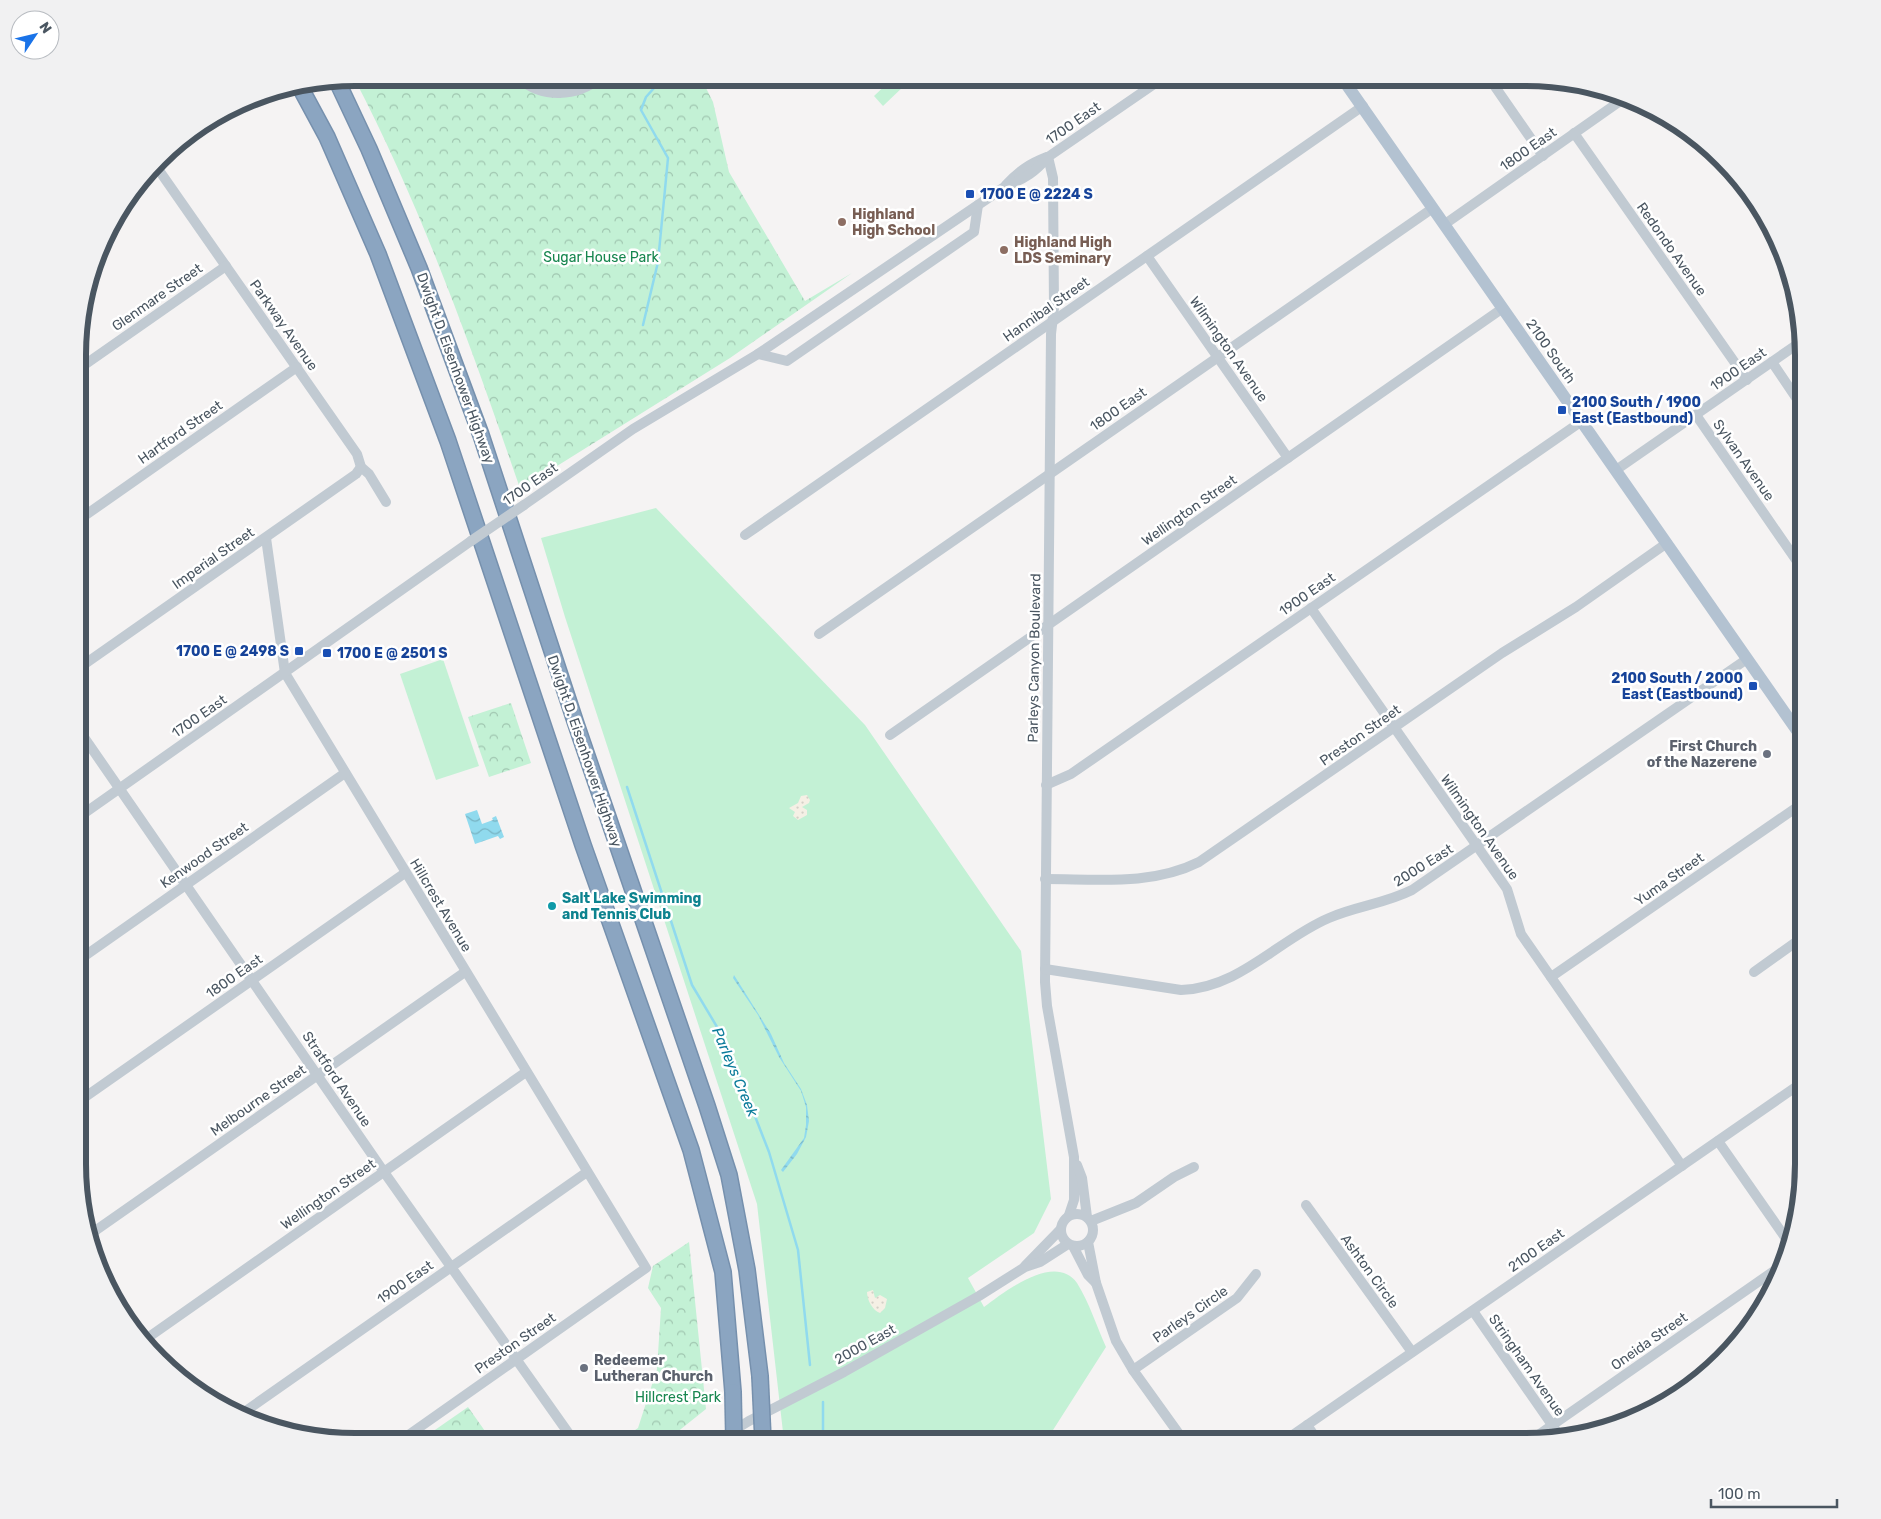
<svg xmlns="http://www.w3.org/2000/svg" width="1881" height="1519" font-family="Rubik,sans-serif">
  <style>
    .green { fill: #c3f1d5 }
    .forest { fill: url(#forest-crowns) }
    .sand { fill: url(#sand-dots) }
    .water { fill: url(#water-waves) }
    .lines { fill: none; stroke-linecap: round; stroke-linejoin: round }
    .stream { stroke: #90daee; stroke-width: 2.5 }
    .highway-casing { stroke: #7690ad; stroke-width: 18 }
    .minor { stroke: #c1cad2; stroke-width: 10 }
    .major { stroke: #b3c2d1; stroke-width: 12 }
    .highway { stroke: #8ba5c1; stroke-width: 15 }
    .highway-bridge-casing { stroke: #7690ad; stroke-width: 18; stroke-linecap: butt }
    .minor-bridge { stroke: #c1cad2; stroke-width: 10 }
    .highway-bridge { stroke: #8ba5c1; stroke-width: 15 }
    .transit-dot { fill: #1a4fb4; stroke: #fff; stroke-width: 2 }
    .education-dot { fill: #8d6e63; stroke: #fff; stroke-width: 2 }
    .worship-dot { fill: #6b7280; stroke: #fff; stroke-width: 2 }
    .culture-dot { fill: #0f9aa8; stroke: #fff; stroke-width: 2 }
    .labels { text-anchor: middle; stroke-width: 5; stroke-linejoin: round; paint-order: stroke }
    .street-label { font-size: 14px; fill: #4a5661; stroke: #fff }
    .transit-label { font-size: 14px; font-weight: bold; fill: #164399; stroke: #fff; text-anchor: start }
    .education-label { font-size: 14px; font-weight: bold; fill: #785e54; stroke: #fff; text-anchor: start }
    .park-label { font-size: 14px; fill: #17864f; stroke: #fff }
    .worship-label { font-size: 14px; font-weight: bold; fill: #5b616d; stroke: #fff; text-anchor: end }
    .culture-label { font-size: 14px; font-weight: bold; fill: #0d838f; stroke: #fff; text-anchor: start }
    .water-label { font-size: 15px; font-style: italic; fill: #0c7c9b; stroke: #fff }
    .rim { fill: none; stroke: #4a5661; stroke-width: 6 }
  </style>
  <defs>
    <pattern id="forest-crowns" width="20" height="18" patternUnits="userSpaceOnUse" patternTransform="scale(1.25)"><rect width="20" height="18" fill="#c3f1d5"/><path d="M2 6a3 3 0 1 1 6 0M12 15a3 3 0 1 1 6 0" fill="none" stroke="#a0c6b0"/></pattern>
    <pattern id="sand-dots" width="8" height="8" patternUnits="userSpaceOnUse" patternTransform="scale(1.25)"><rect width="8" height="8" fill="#f5f0e5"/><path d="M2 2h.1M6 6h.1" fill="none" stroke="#d4d0c7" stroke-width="1.8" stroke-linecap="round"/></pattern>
    <pattern id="water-waves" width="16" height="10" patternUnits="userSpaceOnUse" patternTransform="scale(1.25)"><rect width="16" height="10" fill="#90daee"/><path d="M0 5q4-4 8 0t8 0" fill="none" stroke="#78b4c4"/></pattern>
  </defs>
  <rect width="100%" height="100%" fill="#f5f3f3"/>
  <g class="green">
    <path d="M893 78H898L905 85 883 106 874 96Z"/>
    <path d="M656 508 865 725 1021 951 1051 1199 1034 1233 968 1278 984 1307C1004 1292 1055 1252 1077 1283 1089 1302 1097 1327 1106 1347L1046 1441H784L757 1204 565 617 541 538Z"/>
    <path d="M443 659 479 766 436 780 400 674Z"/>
  </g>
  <g class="forest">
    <path d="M354 78H701L713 102 729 172 805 301 852 273 730 358 549 471 541 473 521 491C472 350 423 210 354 78Z"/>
    <path d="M511 703 531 763 489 777 468 717Z"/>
    <path d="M689 1242 706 1409 666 1441H619L638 1428 657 1369 661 1308 648 1288 653 1266Z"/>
    <path d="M468 1407 492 1441H419Z"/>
  </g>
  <g class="sand">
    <path d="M807 795 810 800 809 803 802 807 807 810V815L798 820 793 816 795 812 789 808 798 803 801 796Z"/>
    <path d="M873 1290 875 1298 880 1295 887 1299 885 1308 880 1313C873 1311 867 1300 867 1292Z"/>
  </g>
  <g class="water">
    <path d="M477 810 482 824 493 820 492 818 496 816 504 837 500 839 498 836 475 844 465 814Z"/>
    <path d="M734 975 771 1034 784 1063 801 1089 807 1105 809 1121 806 1137 797 1154 783 1172 781 1170 804 1138 806 1125V1107L801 1091 779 1057 758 1015 733 978Z"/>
  </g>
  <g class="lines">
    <g class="stream">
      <path d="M643 325 658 262 668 158 641 110 646 97 663 78"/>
      <path d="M627 787 692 985 726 1042 769 1152 798 1250 810 1365"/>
      <path d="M823 1402V1441"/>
    </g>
    <defs>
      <g id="highway">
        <path d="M337 81 369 149 419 268 481 435 576 724 707 1106 729 1175 747 1270 760 1376"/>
        <path d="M300 87 327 137 378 254 448 441 583 845 691 1150 723 1272 733 1392"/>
      </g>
    </defs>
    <use href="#highway" class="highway-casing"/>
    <g class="minor">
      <path d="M519 78C542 99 577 97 600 78"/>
      <path d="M1489 78 1543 156"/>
      <path d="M1574 133 1747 380"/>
      <path d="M1048 157 1053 178 1054 308 1051 334 1045 982 1047 1006 1074 1157V1200L1069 1215"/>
      <path d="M156 166 357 454 361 467 369 474 386 502"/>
      <path d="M1006 185C1019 171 1029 164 1047 157"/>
      <path d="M1445 224 1626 97"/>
      <path d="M1147 256 1288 458"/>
      <path d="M758 354 787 361 974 232 978 205"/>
      <path d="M1772 362 1803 408"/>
      <path d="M80 368 226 266"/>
      <path d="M1696 415 1803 570"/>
      <path d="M1616 470 1802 341"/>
      <path d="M524 505 633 429 758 354 1006 186C1025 179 1035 172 1048 157L1163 78"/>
      <path d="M80 519 297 367"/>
      <path d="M745 535 1363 106"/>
      <path d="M266 538 285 673 646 1268 400 1441"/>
      <path d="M1311 608 1507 889 1521 934 1682 1166"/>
      <path d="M819 634 1433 208"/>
      <path d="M79 668 356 474 361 467"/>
      <path d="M1790 721 1803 712"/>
      <path d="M79 730 384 1172 574 1441"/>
      <path d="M890 735 1503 308"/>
      <path d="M1046 785 1071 774 1582 421"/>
      <path d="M79 817 471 541"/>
      <path d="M1045 879C1097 879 1151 886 1199 862L1502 653 1576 607 1667 543"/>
      <path d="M79 960 345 773"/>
      <path d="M1045 969 1181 990C1240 988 1279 939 1329 918 1356 906 1384 904 1412 890L1747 659"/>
      <path d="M1754 972 1803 937"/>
      <path d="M1551 977 1803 803"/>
      <path d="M78 1102 405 873"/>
      <path d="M1718 1141 1789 1243"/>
      <path d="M1077 1165 1082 1178 1087 1217"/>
      <path d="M1306 1205 1412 1352"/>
      <circle cx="1077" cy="1230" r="16"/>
      <path d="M1091 1221 1136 1203 1174 1177 1194 1167"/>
      <path d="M92 1233 465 972"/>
      <path d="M1088 1242 1096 1283 1116 1341 1133 1370 1184 1441"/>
      <path d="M1073 1246 1088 1275 1096 1283"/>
      <path d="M1025 1266 1060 1230"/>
      <path d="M1473 1311 1559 1435"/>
      <path d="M146 1339 526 1072"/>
      <path d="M1133 1370 1237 1298 1256 1274"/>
      <path d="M240 1415 587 1172"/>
      <path d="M1307 1425 1318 1441"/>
      <path d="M1531 1440 1784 1264"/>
      <path d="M716 1441 749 1421 844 1372 979 1296 1025 1267 1040 1262 1068 1244"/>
      <path d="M1284 1441 1803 1082"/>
    </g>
    <path class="major" d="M1342 78 1803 739"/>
    <use href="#highway" class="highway"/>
    <defs>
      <g id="highway-bridge">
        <path d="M760 1376 763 1441"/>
        <path d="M733 1392 734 1441"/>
      </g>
    </defs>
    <use href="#highway-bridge" class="highway-bridge-casing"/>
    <path class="minor-bridge" d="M471 541 524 505"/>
    <use href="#highway-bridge" class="highway-bridge"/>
  </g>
  <g class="transit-dot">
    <rect x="965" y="189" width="10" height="10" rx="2.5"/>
    <rect x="1557" y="405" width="10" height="10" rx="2.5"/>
    <rect x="294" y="646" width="10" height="10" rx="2.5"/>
    <rect x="322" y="648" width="10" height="10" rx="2.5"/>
    <rect x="1748" y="681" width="10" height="10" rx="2.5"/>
  </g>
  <g class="education-dot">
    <circle cx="842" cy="222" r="5"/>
    <circle cx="1004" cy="250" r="5"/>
  </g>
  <g class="worship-dot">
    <circle cx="1767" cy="754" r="5"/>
    <circle cx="584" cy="1368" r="5"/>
  </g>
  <circle class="culture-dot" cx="552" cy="906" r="5"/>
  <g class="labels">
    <g class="street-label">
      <text transform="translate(1073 123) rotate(-35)" y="5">1700 East</text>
      <text transform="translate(1528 149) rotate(-35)" y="5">1800 East</text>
      <text transform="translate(1672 249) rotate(55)" y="5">Redondo Avenue</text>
      <text transform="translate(157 297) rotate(-35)" y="5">Glenmare Street</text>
      <text transform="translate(1046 309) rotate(-35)" y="5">Hannibal Street</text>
      <text transform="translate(284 325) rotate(55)" y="5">Parkway Avenue</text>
      <text transform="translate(1229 349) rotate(55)" y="5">Wilmington Avenue</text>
      <text transform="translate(1551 351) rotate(55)" y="5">2100 South</text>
      <text transform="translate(456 368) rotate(70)" y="5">Dwight D. Eisenhower Highway</text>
      <text transform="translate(1738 369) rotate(-35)" y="5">1900 East</text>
      <text transform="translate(1118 409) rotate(-35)" y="5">1800 East</text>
      <text transform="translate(180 432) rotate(-35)" y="5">Hartford Street</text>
      <text transform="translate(1744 460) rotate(55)" y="5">Sylvan Avenue</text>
      <text transform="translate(530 484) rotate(-35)" y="5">1700 East</text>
      <text transform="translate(1189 510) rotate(-35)" y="5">Wellington Street</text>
      <text transform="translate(213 558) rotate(-35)" y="5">Imperial Street</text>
      <text transform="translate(1307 594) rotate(-35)" y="5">1900 East</text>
      <text transform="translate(1034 658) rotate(-89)" y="5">Parleys Canyon Boulevard</text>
      <text transform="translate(199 716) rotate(-35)" y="5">1700 East</text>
      <text transform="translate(1360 735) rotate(-35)" y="5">Preston Street</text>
      <text transform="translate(585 751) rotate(71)" y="5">Dwight D. Eisenhower Highway</text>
      <text transform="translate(1480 827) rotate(55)" y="5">Wilmington Avenue</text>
      <text transform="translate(204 855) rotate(-35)" y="5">Kenwood Street</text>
      <text transform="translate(1423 865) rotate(-32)" y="5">2000 East</text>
      <text transform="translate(1669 879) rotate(-35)" y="5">Yuma Street</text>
      <text transform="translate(441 905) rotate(59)" y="5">Hillcrest Avenue</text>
      <text transform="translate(234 976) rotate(-35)" y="5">1800 East</text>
      <text transform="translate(337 1079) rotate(56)" y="5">Stratford Avenue</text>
      <text transform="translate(258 1100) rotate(-35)" y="5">Melbourne Street</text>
      <text transform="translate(328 1194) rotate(-35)" y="5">Wellington Street</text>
      <text transform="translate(1536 1250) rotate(-35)" y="5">2100 East</text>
      <text transform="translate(1370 1271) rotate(54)" y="5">Ashton Circle</text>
      <text transform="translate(405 1282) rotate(-35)" y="5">1900 East</text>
      <text transform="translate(1190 1314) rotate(-35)" y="5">Parleys Circle</text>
      <text transform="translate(1649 1341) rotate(-35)" y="5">Oneida Street</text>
      <text transform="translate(515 1343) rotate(-35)" y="5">Preston Street</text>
      <text transform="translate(865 1344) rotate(-29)" y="5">2000 East</text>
      <text transform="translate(1527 1365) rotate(55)" y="5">Stringham Avenue</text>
    </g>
    <g class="transit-label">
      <text x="980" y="199">1700 E @ 2224 S</text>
      <text x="1572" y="407">2100 South / 1900<tspan x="1572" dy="16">East (Eastbound)</tspan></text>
      <text x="289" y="656" text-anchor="end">1700 E @ 2498 S</text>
      <text x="337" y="658">1700 E @ 2501 S</text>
      <text x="1743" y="683" text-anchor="end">2100 South / 2000<tspan x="1743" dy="16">East (Eastbound)</tspan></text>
    </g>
    <g class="education-label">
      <text x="852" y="219">Highland<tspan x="852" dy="16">High School</tspan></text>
      <text x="1014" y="247">Highland High<tspan x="1014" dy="16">LDS Seminary</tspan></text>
    </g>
    <g class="park-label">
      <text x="601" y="262">Sugar House Park</text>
      <text x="678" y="1402">Hillcrest Park</text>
    </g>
    <g class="worship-label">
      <text x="1757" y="751">First Church<tspan x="1757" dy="16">of the Nazerene</tspan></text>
      <text x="594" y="1365" text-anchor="start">Redeemer<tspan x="594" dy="16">Lutheran Church</tspan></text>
    </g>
    <g class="culture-label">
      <text x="562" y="903">Salt Lake Swimming<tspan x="562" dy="16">and Tennis Club</tspan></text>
    </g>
    <g class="water-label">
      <text transform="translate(735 1072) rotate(67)" y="5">Parleys Creek</text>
    </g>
  </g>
  <path d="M0 0H1881V1519H0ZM355 86H1526A269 269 0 0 1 1795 355V1164A269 269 0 0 1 1526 1433H355A269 269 0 0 1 86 1164V355A269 269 0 0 1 355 86Z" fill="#f1f1f2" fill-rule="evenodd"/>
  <path class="rim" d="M355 86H1526A269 269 0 0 1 1795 355V1164A269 269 0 0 1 1526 1433H355A269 269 0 0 1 86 1164V355A269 269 0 0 1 355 86Z"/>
  <g transform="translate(35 35) rotate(55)"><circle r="24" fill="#ffffff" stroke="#b7bbc0"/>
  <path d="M0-4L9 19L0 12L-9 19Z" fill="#1a73e8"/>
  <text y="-8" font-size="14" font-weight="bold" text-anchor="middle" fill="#4a5661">N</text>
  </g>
  <path d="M1711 1499v8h126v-8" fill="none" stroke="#4a5661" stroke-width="2.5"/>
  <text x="1718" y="1499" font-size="15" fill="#4a5661" stroke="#ffffff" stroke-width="4" paint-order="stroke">100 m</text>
</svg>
